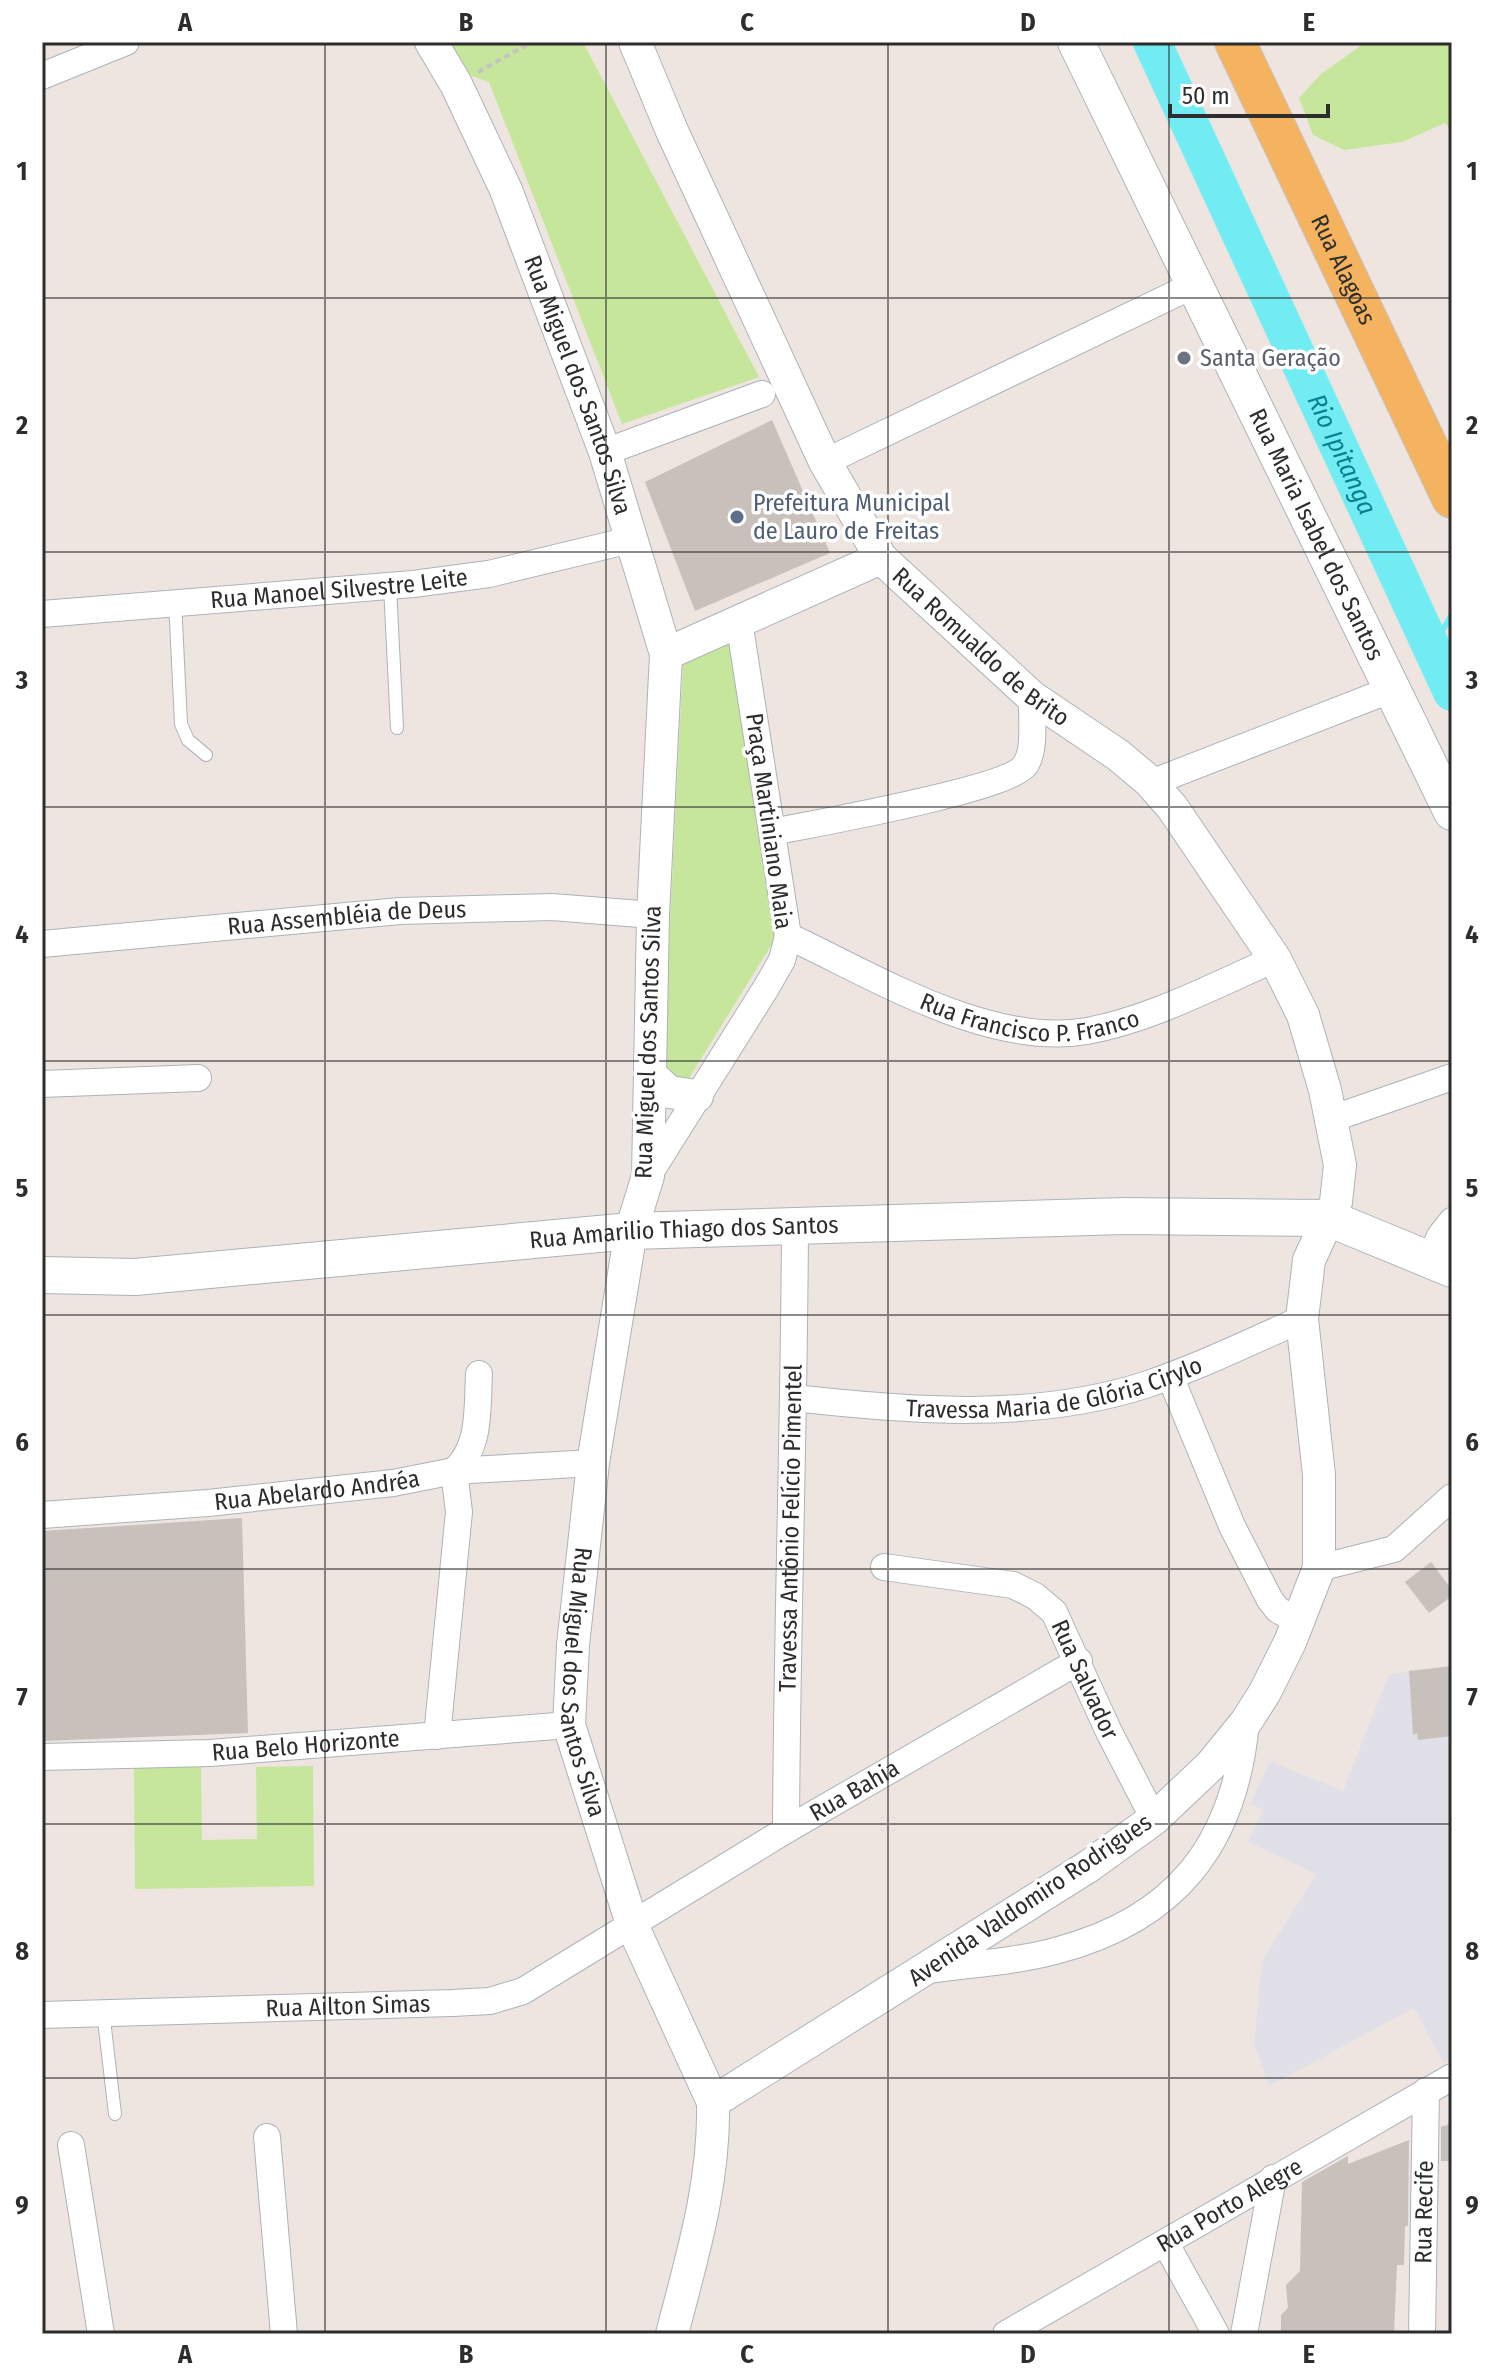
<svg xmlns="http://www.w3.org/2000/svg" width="1494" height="2376" font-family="'Fira Sans Condensed',sans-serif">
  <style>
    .industrial { fill: #e1e0e8 }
    .green { fill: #c5e69b }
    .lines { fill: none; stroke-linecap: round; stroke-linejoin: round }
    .stream { stroke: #71ecf3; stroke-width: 6 }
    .river { stroke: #71ecf3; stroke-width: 38 }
    .building { fill: #c8c0bb }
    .service-casing { stroke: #adb2ba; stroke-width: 14 }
    .minor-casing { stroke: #adb2ba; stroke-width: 28 }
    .tertiary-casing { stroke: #adb2ba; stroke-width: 34 }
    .secondary-casing { stroke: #adb2ba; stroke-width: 38 }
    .primary-casing { stroke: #c4c4c4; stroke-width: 42 }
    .path { stroke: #c4c4c4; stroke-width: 4; stroke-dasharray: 6 4; stroke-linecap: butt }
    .service { stroke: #fff; stroke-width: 12 }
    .minor { stroke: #fff; stroke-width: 26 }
    .tertiary { stroke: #fff; stroke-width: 32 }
    .secondary { stroke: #fff; stroke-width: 36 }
    .primary { stroke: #f5b25f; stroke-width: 40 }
    .grid { fill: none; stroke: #2d2d2d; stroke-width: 2; stroke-opacity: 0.55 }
    .worship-dot { fill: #6b7280; stroke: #fff; stroke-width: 3 }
    .service-dot { fill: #5c6f8a; stroke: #fff; stroke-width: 3 }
    .labels { text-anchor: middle; stroke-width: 7; stroke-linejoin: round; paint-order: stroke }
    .street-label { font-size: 24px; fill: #2d2d2d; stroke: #fff }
    .worship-label { font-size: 24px; fill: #5b616d; stroke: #fff; text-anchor: start }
    .service-label { font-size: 24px; fill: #4e5e75; stroke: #fff; text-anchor: start }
    .water-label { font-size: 26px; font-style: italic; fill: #0b7e8f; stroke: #fff }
    .neatline { fill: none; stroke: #2d2d2d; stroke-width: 3 }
    .grid-label { font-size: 26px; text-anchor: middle; font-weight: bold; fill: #2d2d2d }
  </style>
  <rect width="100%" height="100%" fill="#efe5e0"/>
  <path class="industrial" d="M1452 1666V2058L1443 2063 1414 2008 1269 2086 1254 2044 1262 1961 1316 1874 1248 1842 1264 1810 1250 1804 1270 1761 1343 1791 1389 1674Z"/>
  <g class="green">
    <path d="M445 42H583L759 377 622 424 489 82 466 74Z"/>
    <path d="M1366 42H1452V131L1445 123 1402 142 1344 150 1313 135 1299 98 1321 74Z"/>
    <path d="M743 634 775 939 686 1083 662 1079 683 663Z"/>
    <path d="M201 1766 202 1840 257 1839 256 1767 313 1766 314 1886 135 1889 134 1767Z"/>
  </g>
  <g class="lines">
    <path class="stream" d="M1431 650 1452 614"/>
    <path class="river" id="s1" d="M1152 42 1452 692"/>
  </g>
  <g class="building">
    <path d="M772 420 830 553 695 611 645 482Z"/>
    <path d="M242 1518 248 1733 42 1741V1531Z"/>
    <path d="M1431 1562 1452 1590V1596L1429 1613 1405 1582Z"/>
    <path d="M1452 1666V1736L1418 1740 1417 1733 1413 1735 1409 1671Z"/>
    <path d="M1452 2123V2161H1441V2127Z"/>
    <path d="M1409 2140 1408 2226H1405L1404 2265H1397L1394 2334H1281V2315L1288 2308 1286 2285 1300 2271 1302 2182 1348 2156V2164Z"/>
  </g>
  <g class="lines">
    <defs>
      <g id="service">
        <path d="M390 586 397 728"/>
        <path d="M175 601 181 724 188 740 206 755"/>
        <path d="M103 2011 115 2114"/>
      </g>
      <g id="minor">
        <path d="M42 76 126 42"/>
        <path d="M605 452 762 394"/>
        <path d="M825 462 1196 284"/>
        <path id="s2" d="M42 614 413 584 489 574 630 540"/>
        <path d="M1151 783 1390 690"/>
        <path d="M773 832C812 824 1011 789 1026 764 1036 747 1031 717 1032 697"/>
        <path id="s3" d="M788 936C874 976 989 1048 1087 1031 1152 1019 1215 985 1275 959"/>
        <path id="s4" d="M42 944 400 911 552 907 653 915"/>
        <path d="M42 1084 198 1078"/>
        <path d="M1331 1119 1452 1077"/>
        <path d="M648 1176 766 988 782 960 788 936 739 621"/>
        <path d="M1431 1258 1440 1236 1452 1221"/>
        <path d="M1170 1376 1232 1526 1270 1600 1278 1610 1298 1621"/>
        <path id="s5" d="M795 1398C909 1411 1033 1421 1145 1385 1199 1367 1250 1342 1302 1319"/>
        <path id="s6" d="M42 1515 208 1503 393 1483 454 1471 593 1463"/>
        <path id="s7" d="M884 1567 1013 1585 1035 1596 1054 1612 1109 1732 1154 1819"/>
        <path d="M1319 1568 1394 1549 1452 1497"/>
        <path d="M437 1736 459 1512 454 1471C481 1447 477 1409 479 1374"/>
        <path id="s8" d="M42 1757 210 1753 569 1725"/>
        <path id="s9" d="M786 1830C787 1629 794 1428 795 1227"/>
        <path d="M928 1970C969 1964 1014 1962 1055 1951 1175 1920 1235 1845 1246 1722"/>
        <path id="s10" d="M42 2015 452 2003 490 2001 523 1991 786 1830 1079 1661"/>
        <path d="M267 2137 284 2334"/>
        <path d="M71 2145 101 2334"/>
        <path d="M1166 2244 1216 2334"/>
        <path id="s11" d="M1006 2334 1452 2077"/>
        <path d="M1244 2334 1273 2178"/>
        <path id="s12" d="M1422 2334 1426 2091"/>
      </g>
      <g id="tertiary">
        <path id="s13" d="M431 42 456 84 506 190 605 452 666 654 653 915 648 1176 631 1231 593 1463 573 1645 569 1725 633 1927 713 2102C715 2182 692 2257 672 2334"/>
        <path id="s14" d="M635 42 672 131 825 462 881 558 1032 697 1118 755 1149 781 1172 807 1275 959 1303 1015 1325 1090 1340 1165 1336 1202 1309 1260 1302 1319 1319 1475V1568L1290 1642 1265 1692 1246 1722 1211 1765 1154 1819 1089 1866 713 2102"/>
        <path d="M666 654 881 558"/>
        <path d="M650 1074 669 1092 697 1096"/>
      </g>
      <g id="secondary">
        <path id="s15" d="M1076 42 1452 812"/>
        <path id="s16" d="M42 1275 135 1277 631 1231 1124 1216 1328 1218 1452 1269"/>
      </g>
      <g id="primary">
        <path id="s17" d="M1235 42 1452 498"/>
      </g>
    </defs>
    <use href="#service" class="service-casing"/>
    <use href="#minor" class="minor-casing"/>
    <use href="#tertiary" class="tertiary-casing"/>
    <use href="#secondary" class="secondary-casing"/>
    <use href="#primary" class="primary-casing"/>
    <path class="path" d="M478 72 532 42"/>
    <use href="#service" class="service"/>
    <use href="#minor" class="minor"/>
    <use href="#tertiary" class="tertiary"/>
    <use href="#secondary" class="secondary"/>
    <use href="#primary" class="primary"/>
  </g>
  <path class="grid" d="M325 42V2334M606 42V2334M888 42V2334M1169 42V2334M42 298H1452M42 552H1452M42 807H1452M42 1061H1452M42 1315H1452M42 1569H1452M42 1824H1452M42 2078H1452"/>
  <circle class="worship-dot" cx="1184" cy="358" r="8"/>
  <circle class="service-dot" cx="737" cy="517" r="8"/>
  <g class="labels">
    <g class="street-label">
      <text dy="8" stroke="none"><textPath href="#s17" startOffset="252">Rua Alagoas</textPath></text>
      <text dy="8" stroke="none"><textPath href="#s13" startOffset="374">Rua Miguel dos Santos Silva</textPath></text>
      <text dy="8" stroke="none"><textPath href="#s15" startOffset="548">Rua Maria Isabel dos Santos</textPath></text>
      <text dy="8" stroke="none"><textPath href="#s2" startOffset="298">Rua Manoel Silvestre Leite</textPath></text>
      <text dy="8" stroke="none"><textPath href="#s14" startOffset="706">Rua Romualdo de Brito</textPath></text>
      <text transform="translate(769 821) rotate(82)" y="8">Praça Martiniano Maia</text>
      <text dy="8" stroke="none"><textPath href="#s4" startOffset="306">Rua Assembléia de Deus</textPath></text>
      <text dy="8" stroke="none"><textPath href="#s3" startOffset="260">Rua Francisco P. Franco</textPath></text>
      <text transform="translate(648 1042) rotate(-88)" y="8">Rua Miguel dos Santos Silva</text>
      <text dy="8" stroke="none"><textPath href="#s16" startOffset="644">Rua Amarilio Thiago dos Santos</textPath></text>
      <text dy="8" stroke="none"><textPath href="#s5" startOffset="262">Travessa Maria de Glória Cirylo</textPath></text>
      <text dy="8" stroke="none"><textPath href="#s6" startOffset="276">Rua Abelardo Andréa</textPath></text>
      <text dy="8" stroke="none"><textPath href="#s9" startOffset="302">Travessa Antônio Felício Pimentel</textPath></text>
      <text dy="8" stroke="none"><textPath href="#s7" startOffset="254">Rua Salvador</textPath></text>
      <text dy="8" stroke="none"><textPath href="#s13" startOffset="1694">Rua Miguel dos Santos Silva</textPath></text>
      <text dy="8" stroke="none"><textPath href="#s8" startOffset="264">Rua Belo Horizonte</textPath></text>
      <text dy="8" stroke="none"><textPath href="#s10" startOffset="870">Rua Bahia</textPath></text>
      <text transform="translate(1030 1900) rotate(-34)" y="8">Avenida Valdomiro Rodrigues</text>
      <text dy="8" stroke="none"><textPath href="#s10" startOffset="306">Rua Ailton Simas</textPath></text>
      <text dy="8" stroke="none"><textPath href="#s11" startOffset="258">Rua Porto Alegre</textPath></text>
      <text dy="8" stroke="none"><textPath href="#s12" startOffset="122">Rua Recife</textPath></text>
    </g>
    <g class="worship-label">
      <text x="1200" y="366">Santa Geração</text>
    </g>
    <g class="service-label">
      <text x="753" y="511">Prefeitura Municipal<tspan x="753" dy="28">de Lauro de Freitas</tspan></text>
    </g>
    <g class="water-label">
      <text dy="9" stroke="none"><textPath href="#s1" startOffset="454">Rio Ipitanga</textPath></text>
    </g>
  </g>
  <rect width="1494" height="2376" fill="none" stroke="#ffffff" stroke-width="88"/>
  <path d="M1170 104v12h158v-12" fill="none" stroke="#2d2d2d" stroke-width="4"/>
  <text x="1182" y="104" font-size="24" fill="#2d2d2d" stroke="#ffffff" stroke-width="6" paint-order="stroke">50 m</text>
  <rect x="44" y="44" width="1406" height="2288" class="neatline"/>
  <g class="grid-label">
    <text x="185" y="31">A</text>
    <text x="466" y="31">B</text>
    <text x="747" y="31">C</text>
    <text x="1028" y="31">D</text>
    <text x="1309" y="31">E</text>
    <text x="22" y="180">1</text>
    <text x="1472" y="180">1</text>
    <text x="22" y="434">2</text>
    <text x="1472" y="434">2</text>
    <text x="22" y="689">3</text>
    <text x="1472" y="689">3</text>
    <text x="22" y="943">4</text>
    <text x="1472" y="943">4</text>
    <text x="22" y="1197">5</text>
    <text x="1472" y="1197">5</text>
    <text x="22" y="1451">6</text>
    <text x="1472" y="1451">6</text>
    <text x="22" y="1706">7</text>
    <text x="1472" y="1706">7</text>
    <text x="22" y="1960">8</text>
    <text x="1472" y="1960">8</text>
    <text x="22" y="2214">9</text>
    <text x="1472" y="2214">9</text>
    <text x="185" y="2363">A</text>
    <text x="466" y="2363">B</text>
    <text x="747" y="2363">C</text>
    <text x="1028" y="2363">D</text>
    <text x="1309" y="2363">E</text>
  </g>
</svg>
